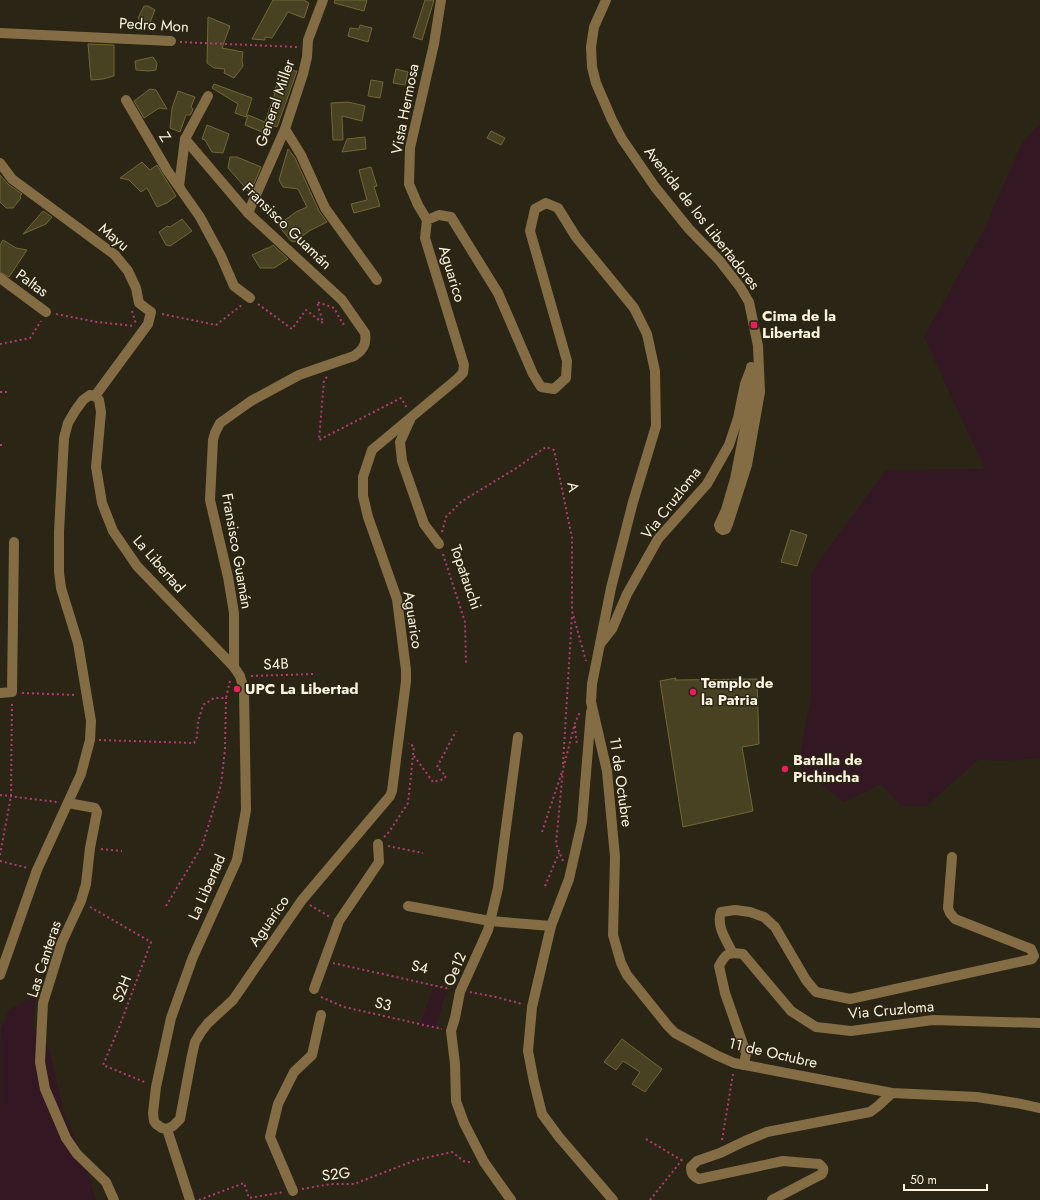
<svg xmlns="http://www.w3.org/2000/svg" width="1040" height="1200" font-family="Jost,sans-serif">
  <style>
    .green { fill: #331723 }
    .building { fill: #494222; stroke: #736736 }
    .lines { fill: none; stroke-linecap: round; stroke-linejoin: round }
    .path { stroke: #b33d72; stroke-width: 2; stroke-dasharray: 2 3; stroke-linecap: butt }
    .minor { stroke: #846d44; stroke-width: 10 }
    .poi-dot { fill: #ea1e5a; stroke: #2a2514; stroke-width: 1.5 }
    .labels { text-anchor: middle; stroke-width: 3; stroke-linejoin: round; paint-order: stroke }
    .street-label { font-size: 15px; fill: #fcf4e0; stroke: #2a2514 }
    .poi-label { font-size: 15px; font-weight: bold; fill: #fcf4e0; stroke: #2a2514; text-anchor: start }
  </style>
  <rect width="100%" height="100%" fill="#2a2514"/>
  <g class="green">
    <path d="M1040 124V758L1000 761 979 759 926 806H901L881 784 844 802 798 766 811 699V573L886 470 985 469 924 337 983 232 1022 143Z"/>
    <path d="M433 988 447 990 435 1028 420 1025Z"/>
    <path d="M36 995 32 1025 49 1048 63 1110 85 1164 96 1200H0L1 1029 9 1010Z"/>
  </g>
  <g class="building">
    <path d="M273 0H304L309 3 304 18 288 12 272 38 265 37V40L252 39Z"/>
    <path d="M335 0H367L364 11 334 3Z"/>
    <path d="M425 0H434L422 40 413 37Z"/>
    <path d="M144 6H148L155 10 149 25 142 23 138 18Z"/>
    <path d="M208 17 230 26 222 48 243 52 242 60 243 66 234 78 224 73 225 69 214 68 207 63Z"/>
    <path d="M360 25 372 28 368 42 348 36 350 28 359 29Z"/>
    <path d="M88 44 114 45V76L103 79 91 80Z"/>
    <path d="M153 57 157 63 156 70 149 71 136 70 135 61Z"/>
    <path d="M396 69 408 72 405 85 393 83Z"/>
    <path d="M283 70 297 71 277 127 265 123 262 132 245 125 248 115 265 122 275 93 273 92 282 76Z"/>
    <path d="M371 80 383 82 380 98 368 96Z"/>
    <path d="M214 84 252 98 246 117 235 113 238 104 212 88Z"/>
    <path d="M150 89 156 90 167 109 159 108 144 118 134 101Z"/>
    <path d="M178 91 195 97 191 107 193 109 191 114 190 115H186L180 132 170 128 172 108Z"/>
    <path d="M348 102 365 106 362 121 342 116 343 140H333L331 103Z"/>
    <path d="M207 125 229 134 223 153 212 152 205 140 202 139Z"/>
    <path d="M491 131 505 138 501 145 487 138Z"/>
    <path d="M365 137 366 149 342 152 347 139Z"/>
    <path d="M288 149 295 158 319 211 327 222 309 231 295 242 291 241 278 225 296 212 307 207 298 189 283 187 279 180Z"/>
    <path d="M230 157H237L261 167 250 193 228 168Z"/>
    <path d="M142 162 150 170 157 165 176 196 167 203 157 207 147 188 141 192 129 180 120 178Z"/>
    <path d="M371 167 377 186 374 187 380 206 354 213 351 204 367 200 359 170Z"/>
    <path d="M0 175 8 184 22 194 20 196 21 198 13 208H6L0 202Z"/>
    <path d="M43 211 52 217 46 224 23 234Z"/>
    <path d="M182 219 192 231 170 246 166 245 159 232 167 226 170 227Z"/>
    <path d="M3 240 16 248 27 250 9 277 0 272V245Z"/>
    <path d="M273 245 288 259 274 268H260L252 255 267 248H269Z"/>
    <path d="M791 530 807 535 797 566 781 562Z"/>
    <path d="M676 678 675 680 757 679 759 744 742 747 753 811 683 827 660 681Z"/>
    <path d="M622 1039 662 1069 645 1092 632 1084 640 1072 623 1061 616 1070 604 1062Z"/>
  </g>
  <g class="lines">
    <g class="path">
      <path d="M180 42 297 47"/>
      <path d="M258 304 292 329 306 310 323 323 317 302 334 308 343 324 345 323"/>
      <path d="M132 311 136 324"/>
      <path d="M56 314 97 322 135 326"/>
      <path d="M162 314 216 325 243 304"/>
      <path d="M0 344 30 338 41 321"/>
      <path d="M327 377 324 380 319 440 401 398 407 408"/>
      <path d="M0 392H10"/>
      <path d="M0 445H2"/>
      <path d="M442 532 446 517 462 501 515 469 546 447 554 450 572 538V611L586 661"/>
      <path d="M443 554 465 622 466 663"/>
      <path d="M251 676 314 674"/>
      <path d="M22 693 77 695"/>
      <path d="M575 726 577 746"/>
      <path d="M99 740 194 743 197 737 198 722 203 705 214 698H226L230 681"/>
      <path d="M414 756 433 782 444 779 446 776 437 767 456 731"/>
      <path d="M563 764 572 615"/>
      <path d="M0 795 57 802"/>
      <path d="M542 832 562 772"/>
      <path d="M384 837 389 832 408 803 414 746 408 744"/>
      <path d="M388 846 423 853"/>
      <path d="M101 849 122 851"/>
      <path d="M0 855 11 796 12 701"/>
      <path d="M0 861 28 868"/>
      <path d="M563 861 556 844 563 769 575 723 580 712"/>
      <path d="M545 886 559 853"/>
      <path d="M310 905 330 917"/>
      <path d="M166 906 202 846 221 785 225 749 226 698"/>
      <path d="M90 907 151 942 120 1025 103 1065 147 1083"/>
      <path d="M333 963 450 989"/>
      <path d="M470 992 496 997 522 1004"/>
      <path d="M321 997 344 1007 442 1029"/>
      <path d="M646 1139 683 1161"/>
      <path d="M722 1140 733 1074"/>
      <path d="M302 1189 331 1184H354L416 1160 452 1152 465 1162H473"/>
      <path d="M199 1200 244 1183 249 1198 284 1192"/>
      <path d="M650 1200 682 1160"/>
    </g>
    <g class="minor">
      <path d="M606 0 594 27 591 47 592 67 596 83 612 120 622 139 655 187 689 229 719 260 740 287 749 302 758 346 760 392 747 465 728 524 726 529 723 530 720 528 719 525 726 510 735 479 753 387 751 367"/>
      <path d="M0 33 171 41"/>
      <path d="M126 100 167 170 200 217 221 256 234 286 250 298"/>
      <path d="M285 129 301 155 325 208 377 280"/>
      <path d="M185 139 248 213 342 300 365 333C367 344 363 350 354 356L299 375 251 401 220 423 215 433 213 440 210 500 228 577 234 613V667"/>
      <path d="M0 163 12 179 115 255 128 271 136 288 139 303 151 312 148 324 95 396"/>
      <path d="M180 188 179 186 185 139 208 96"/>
      <path d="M248 213 285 129 303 74 307 57 308 40 323 0"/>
      <path d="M427 220 418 205 409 184 410 148 434 44 441 0"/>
      <path d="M0 278 46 312"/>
      <path d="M410 420 400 442 402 461 424 524 439 544"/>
      <path d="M601 643 612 629 627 594 658 539 707 484 729 445 738 418 745 384 750 371"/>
      <path d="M0 693 12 692 14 542"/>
      <path d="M591 712 582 822 569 879 551 926 532 1007 528 1051 534 1082 542 1114 559 1137 613 1200"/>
      <path d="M68 803 95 808 97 812 90 848 86 884 81 901 62 942 43 1003 40 1062 45 1089 66 1138 77 1154 106 1182 114 1200"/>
      <path d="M408 906 490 921 551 926"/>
      <path d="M732 952C726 939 716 926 721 912L735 910 750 912 764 917 775 927 806 980 816 992 850 999 1032 959 1034 956 1031 949 955 919 950 913 948 908 952 857"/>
      <path d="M0 975 37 870 81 774 90 740 91 721 78 643 61 588 59 572V532L64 438 68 423 75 411 83 400 90 395 95 396 99 400 101 412 96 467 102 503 113 531 137 566 234 667 240 676 244 690 246 810 237 860 193 957 171 1018 156 1087 153 1113 154 1121 156 1124 162 1128 167 1129 173 1126 180 1119 192 1055 195 1042 201 1032 208 1023 233 1000 302 900 390 796 392 791 406 681V670L397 599 368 517 363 496V477L372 450 457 379 463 373 464 365 425 238 427 220 439 215 451 217 498 293 533 374 541 387 554 389 566 378 567 361 530 231 535 209 546 203 558 208 576 237 634 308 647 334 655 371 656 426 633 502 611 588 592 684 591 702 607 771 615 857 613 935 621 963 627 975 668 1026 675 1033 716 1055 734 1063 892 1093 977 1097 1016 1103 1040 1108"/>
      <path d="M314 989 339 921 379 862 378 844"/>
      <path d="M744 1065 746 1053 725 993 719 966C726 953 728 952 743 954L791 1011 816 1027 851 1031 933 1020 1040 1023"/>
      <path d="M167 1129 190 1200"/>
      <path d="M293 1191 270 1137 278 1104 294 1072 312 1055 321 1015"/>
      <path d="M511 1200 484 1162 464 1123 456 1101 455 1064 451 1031 455 1018 460 992 488 930 498 888 518 737"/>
      <path d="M772 1200 822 1174C825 1169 823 1167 819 1164L783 1161 699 1179C693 1176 691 1174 691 1167L697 1161 720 1153 745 1141 767 1132 870 1112 878 1106 892 1093"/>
    </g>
  </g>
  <g class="poi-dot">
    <rect x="750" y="321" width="8" height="8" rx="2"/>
    <circle cx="237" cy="689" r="4"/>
    <circle cx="693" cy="692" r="4"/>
    <circle cx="785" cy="769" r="4"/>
  </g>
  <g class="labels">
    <g class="street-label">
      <text transform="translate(154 25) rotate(3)" y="5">Pedro Mon</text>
      <text transform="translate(275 103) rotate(-71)" y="5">General Miller</text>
      <text transform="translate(405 109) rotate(-79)" y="5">Vista Hermosa</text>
      <text transform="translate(165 137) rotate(59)" y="5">Z</text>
      <text transform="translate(702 218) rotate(52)" y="5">Avenida de los Libertadores</text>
      <text transform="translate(287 226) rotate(44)" y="5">Fransisco Guamán</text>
      <text transform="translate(114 237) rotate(40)" y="5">Mayu</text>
      <text transform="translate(452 274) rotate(73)" y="5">Aguarico</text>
      <text transform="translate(32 283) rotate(36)" y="5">Paltas</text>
      <text transform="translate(573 487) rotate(79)" y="5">A</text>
      <text transform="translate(671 503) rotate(-52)" y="5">Via Cruzloma</text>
      <text transform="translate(237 551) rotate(80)" y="5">Fransisco Guamán</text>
      <text transform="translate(159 564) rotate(49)" y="5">La Libertad</text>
      <text transform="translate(466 577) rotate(71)" y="5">Topatauchi</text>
      <text transform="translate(413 620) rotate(81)" y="5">Aguarico</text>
      <text transform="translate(276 664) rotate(-2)" y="5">S4B</text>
      <text transform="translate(621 782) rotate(82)" y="5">11 de Octubre</text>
      <text transform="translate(207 887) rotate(-66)" y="5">La Libertad</text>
      <text transform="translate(269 921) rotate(-55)" y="5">Aguarico</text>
      <text transform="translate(44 959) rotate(-72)" y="5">Las Canteras</text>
      <text transform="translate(420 967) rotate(13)" y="5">S4</text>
      <text transform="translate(455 969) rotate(-67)" y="5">Oe12</text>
      <text transform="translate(122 989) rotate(-69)" y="5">S2H</text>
      <text transform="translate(383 1004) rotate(13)" y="5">S3</text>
      <text transform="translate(891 1010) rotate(-5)" y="5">Via Cruzloma</text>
      <text transform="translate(773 1053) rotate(13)" y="5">11 de Octubre</text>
      <text transform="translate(336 1174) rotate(-7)" y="5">S2G</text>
    </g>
    <g class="poi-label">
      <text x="762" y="321">Cima de la<tspan x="762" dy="17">Libertad</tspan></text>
      <text x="701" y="688">Templo de<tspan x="701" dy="17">la Patria</tspan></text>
      <text x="245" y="694">UPC La Libertad</text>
      <text x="793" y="765">Batalla de<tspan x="793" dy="17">Pichincha</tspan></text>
    </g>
  </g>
  <path d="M904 1184v6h83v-6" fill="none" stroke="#fcf4e0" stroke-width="2"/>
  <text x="910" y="1184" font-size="12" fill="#fcf4e0" stroke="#2a2514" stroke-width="3" paint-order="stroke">50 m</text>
</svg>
